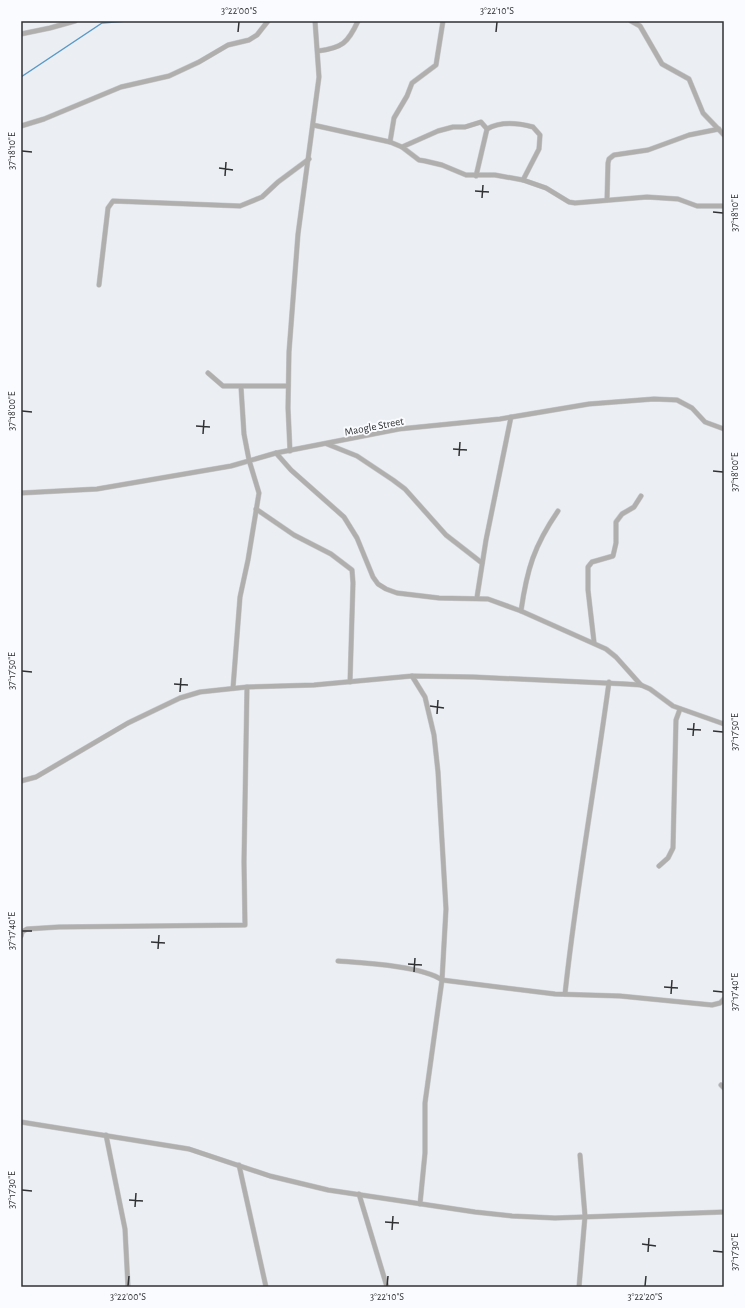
<svg xmlns="http://www.w3.org/2000/svg" width="745" height="1308" font-family="'Alegreya Sans',sans-serif">
  <style>
    .lines { fill: none; stroke-linecap: round; stroke-linejoin: round }
    .stream { stroke: #5799c7; stroke-width: 1.5 }
    .street-casing { stroke: #c9ccd0; stroke-width: 5.5 }
    .street { stroke: #b1afae; stroke-width: 4.5 }
    .ticks { fill: none; stroke: #303133; stroke-width: 1.5 }
    .labels { text-anchor: middle; stroke-width: 4; stroke-linejoin: round; paint-order: stroke }
    .street-label { font-size: 11px; fill: #303133; stroke: #f9fbfe }
    .neatline { fill: none; stroke: #303133; stroke-width: 1.5 }
    .ticks-label { font-size: 10px; text-anchor: middle; fill: #303133 }
  </style>
  <rect width="100%" height="100%" fill="#ebeef2"/>
  <g class="lines">
    <path class="stream" d="M21 77 102 23 127 21"/>
    <defs>
      <g id="street">
        <path d="M631 21 640 26 662 64 689 79 703 113 724 135"/>
        <path d="M21 34 50 28 75 21"/>
        <path d="M318 51C342 48 348 43 358 21"/>
        <path d="M313 125 390 142 402 147 419 160 425 161 442 165 466 175H495L523 180 546 188 569 202 575 203 647 197 678 199 697 206H724"/>
        <path d="M21 126 44 119 121 87 169 76 199 62 228 45 249 40 257 35 268 21"/>
        <path d="M390 142 394 118 407 96 412 83 436 65 443 21"/>
        <path d="M402 147 438 131 453 127H465L481 122 487 129"/>
        <path d="M476 176 487 129C501 121 518 123 533 127L540 135 539 149 523 180"/>
        <path d="M607 200 608 163 609 159 614 155 648 150 689 135 719 129"/>
        <path d="M99 285 108 208 113 201 240 206 262 197 278 182 309 159"/>
        <path d="M208 373 223 386H288"/>
        <path d="M327 444 357 456 393 480 405 489 446 535 482 563"/>
        <path d="M290 451 288 408 289 352 298 234 319 77 315 21"/>
        <path d="M276 453 291 470 344 517 357 538 373 577 378 584 386 589 397 593 439 598 488 599 521 611 606 649 616 657 641 685"/>
        <path d="M21 493 97 489 231 466 276 453 399 429 500 419 589 404 654 399 677 400 692 408 705 422 724 429"/>
        <path d="M256 509 294 535 331 554 352 570 353 583 350 682"/>
        <path d="M477 597 486 540 511 417"/>
        <path d="M521 611C527 569 534 546 558 511"/>
        <path d="M594 642 588 590V567L592 562 613 556 616 543V522L622 514 634 507 641 496"/>
        <path d="M412 676 425 697 434 735 438 772 446 909 442 980 425 1103V1153L420 1204"/>
        <path d="M233 688 240 597 248 560 259 493 249 460 244 434 241 387"/>
        <path d="M21 781 36 777 128 723 180 698 200 692 247 687 314 685 412 676 474 677 626 684 641 685 650 689 673 706 724 724"/>
        <path d="M659 866 668 858 673 848 676 720 680 709"/>
        <path d="M21 936 22 932 27 929 59 927 245 925 244 862 247 687"/>
        <path d="M338 961C364 963 422 966 442 980L555 994 620 996 712 1005 720 1003 724 999"/>
        <path d="M565 994C576 890 595 786 609 682"/>
        <path d="M721 1085 724 1088"/>
        <path d="M21 1122 189 1149 270 1176 328 1190 475 1212 512 1216 555 1218 724 1212"/>
        <path d="M106 1135 125 1229 128 1287"/>
        <path d="M239 1165 266 1287"/>
        <path d="M359 1194 387 1287"/>
        <path d="M579 1287 585 1216 580 1155"/>
      </g>
    </defs>
    <use href="#street" class="street-casing"/>
    <use href="#street" class="street"/>
  </g>
  <path class="ticks" d="M238 32 239 22M496 32 497 22M22 151 32 152M219 168 233 170M225 176 226 162M475 191 489 192M482 198 483 185M713 212 723 213M22 411 32 412M196 426 210 427M203 434 204 420M453 449 467 450M459 456 460 442M713 471 723 472M22 671 32 672M174 684 188 685M180 692 181 678M430 706 444 708M437 714 438 700M687 729 701 730M713 731 723 732M693 736 694 723M22 931H32M151 942 165 943M158 949 159 935M408 964 422 965M414 972 415 958M664 987 678 988M713 991 723 992M671 994 672 980M22 1190 32 1191M129 1200 143 1201M135 1207 136 1193M385 1222 399 1223M392 1230 393 1216M642 1244 656 1246M713 1251 723 1252M648 1252 649 1238M128 1286 129 1276M387 1286 388 1276M645 1286 646 1276"/>
  <g class="labels">
    <g class="street-label">
      <text transform="translate(374 426) rotate(-11)" y="4">Maogle Street</text>
    </g>
  </g>
  <rect width="745" height="1308" fill="none" stroke="#f9fbfe" stroke-width="44"/>
  <rect x="22" y="22" width="701" height="1264" class="neatline"/>
  <g class="ticks-label">
    <text x="239" y="14">3°22'00"S</text>
    <text x="497" y="14">3°22'10"S</text>
    <text transform="translate(11 151) rotate(-90)" y="4">37°18'10"E</text>
    <text transform="translate(734 213) rotate(-90)" y="4">37°18'10"E</text>
    <text transform="translate(11 411) rotate(-90)" y="4">37°18'00"E</text>
    <text transform="translate(734 472) rotate(-90)" y="4">37°18'00"E</text>
    <text transform="translate(11 671) rotate(-90)" y="4">37°17'50"E</text>
    <text transform="translate(734 732) rotate(-90)" y="4">37°17'50"E</text>
    <text transform="translate(11 931) rotate(-90)" y="4">37°17'40"E</text>
    <text transform="translate(734 992) rotate(-90)" y="4">37°17'40"E</text>
    <text transform="translate(11 1190) rotate(-90)" y="4">37°17'30"E</text>
    <text transform="translate(734 1252) rotate(-90)" y="4">37°17'30"E</text>
    <text x="128" y="1300">3°22'00"S</text>
    <text x="387" y="1300">3°22'10"S</text>
    <text x="645" y="1300">3°22'20"S</text>
  </g>
</svg>
